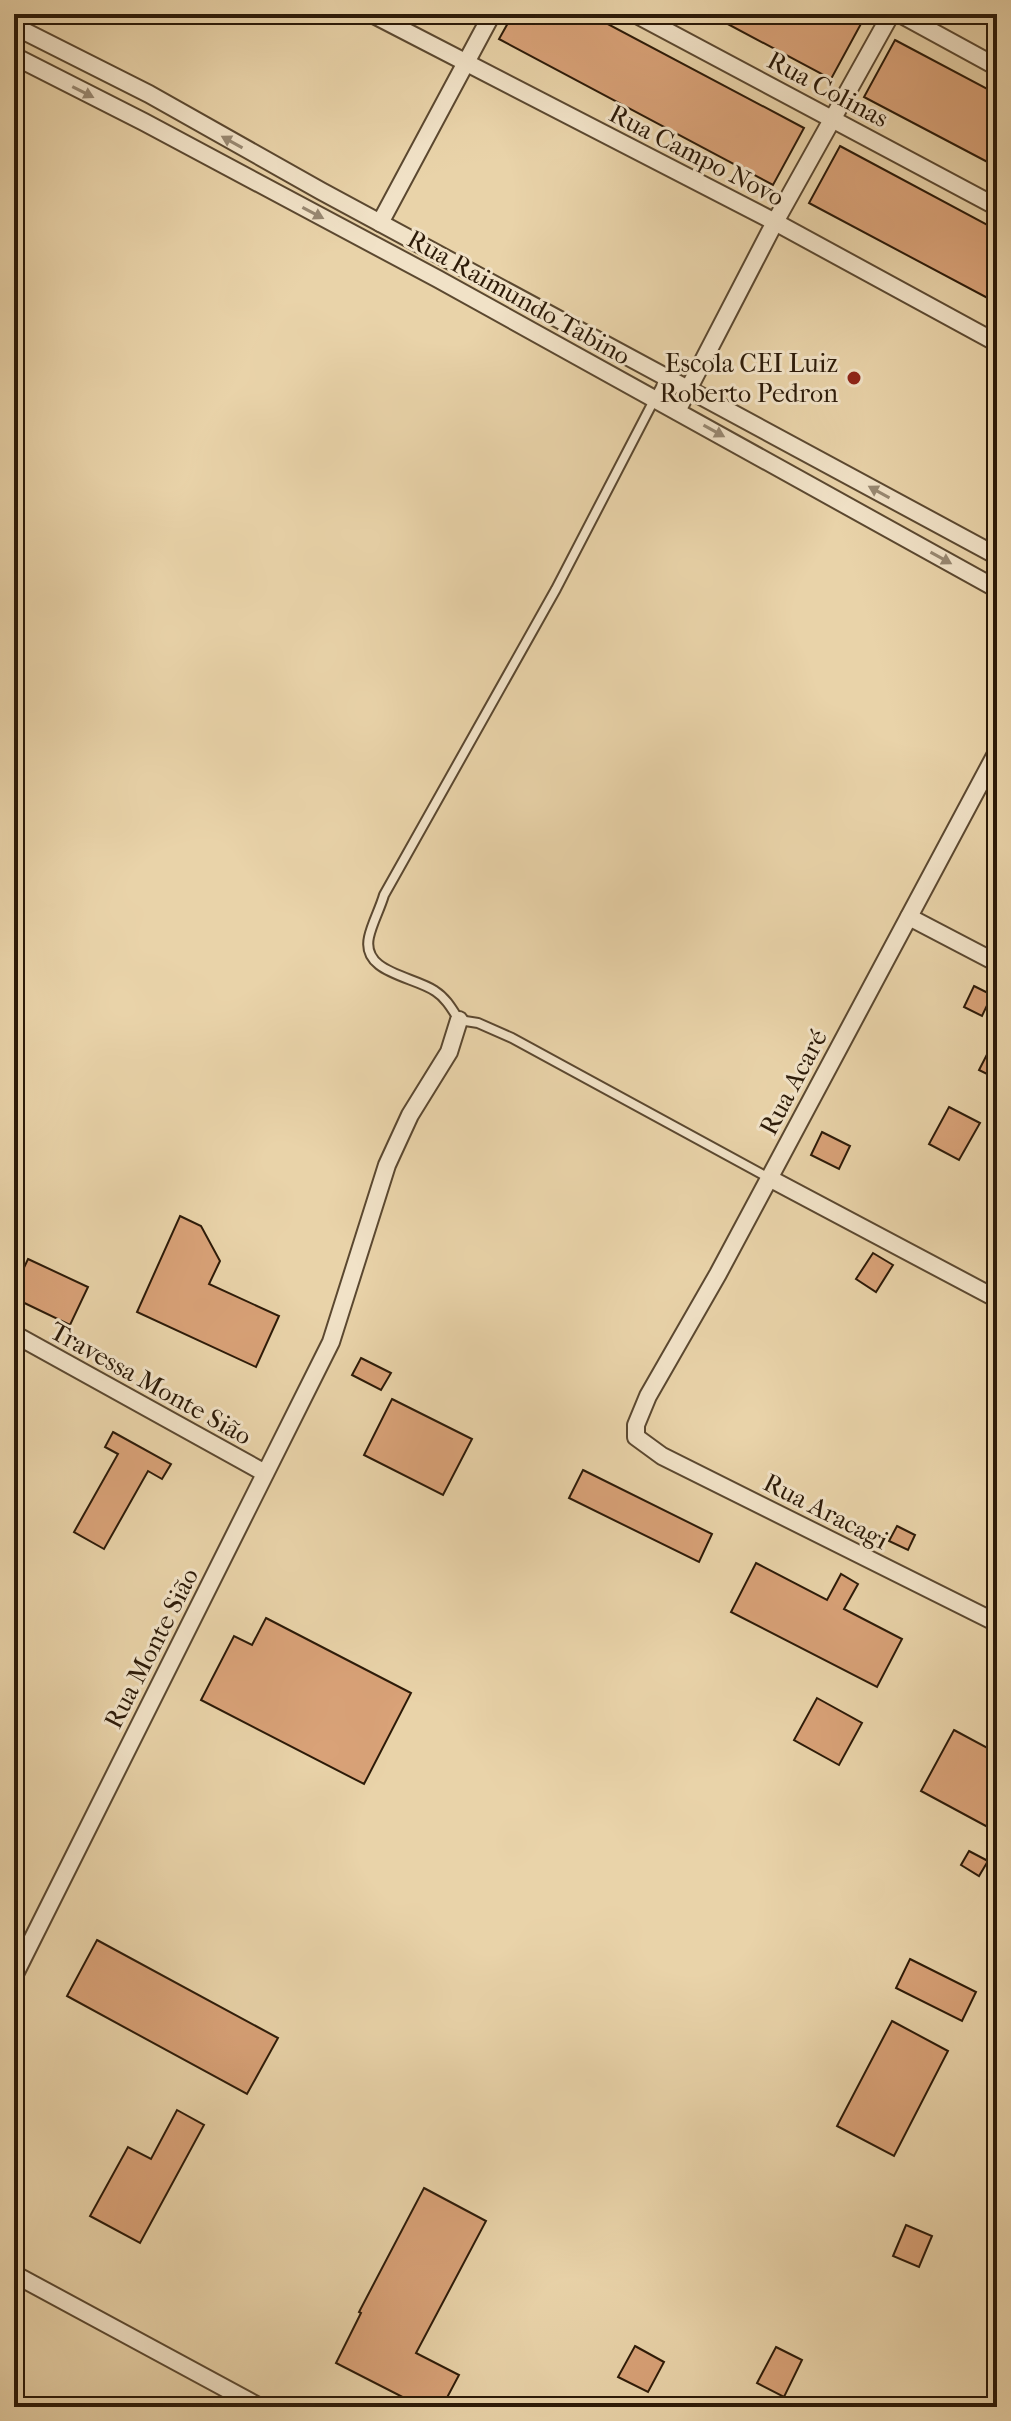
<svg xmlns="http://www.w3.org/2000/svg" width="1011" height="2421" font-family="'IM FELL French Canon',serif">
  <style>
    .building { fill: #d9a278; stroke: #2c1a08; stroke-width: 2 }
    .lines { fill: none; stroke-linecap: round; stroke-linejoin: round }
    .lane-casing { stroke: #5b4830; stroke-width: 12 }
    .street-casing { stroke: #5b4830; stroke-width: 20 }
    .lane { stroke: #f1e2c7; stroke-width: 8 }
    .street { stroke: #f1e2c7; stroke-width: 16 }
    .oneway { fill: #988871 }
    .poi-dot { fill: #8f2418; stroke: #f1e2c7; stroke-width: 3 }
    .labels { text-anchor: middle; stroke-width: 6; stroke-linejoin: round; paint-order: stroke }
    .street-label { font-size: 26px; fill: #2c1a08; stroke: #f1e2c7 }
    .poi-label { font-size: 26px; fill: #2c1a08; stroke: #f1e2c7; text-anchor: end }
  </style>
  <rect width="100%" height="100%" fill="#e9d3a9"/>
  <filter id="stains"><feTurbulence type="fractalNoise" baseFrequency=".0025" numOctaves="4"/><feColorMatrix values="0 0 0 0 .2 0 0 0 0 .09 0 0 0 0 .02 0 0 0 .5 -.17"/></filter>
  <radialGradient id="worn" r=".72"><stop offset=".6" stop-color="#630" stop-opacity="0"/><stop offset="1" stop-color="#630" stop-opacity=".3"/></radialGradient>
  <g class="building">
    <path d="M513 14H589L804 128 773 185 499 39Z"/>
    <path d="M709 14H846L862 22 831 79Z"/>
    <path d="M895 40 997 94V167L864 97Z"/>
    <path d="M840 146 997 230V303L809 203Z"/>
    <path d="M974 986 992 995 982 1016 964 1007Z"/>
    <path d="M997 1035V1079L979 1070Z"/>
    <path d="M949 1107 980 1123 959 1160 929 1144Z"/>
    <path d="M822 1132 850 1146 839 1169 811 1155Z"/>
    <path d="M180 1216 201 1226 220 1261 209 1284 279 1316 256 1367 137 1312Z"/>
    <path d="M873 1253 893 1265 876 1292 856 1279Z"/>
    <path d="M28 1259 88 1287 70 1325 14 1298V1289Z"/>
    <path d="M361 1358 391 1373 381 1390 352 1375Z"/>
    <path d="M392 1399 472 1439 443 1495 364 1455Z"/>
    <path d="M113 1432 171 1464 162 1479 148 1471 104 1549 74 1532 118 1454 105 1447Z"/>
    <path d="M583 1470 712 1534 699 1562 569 1498Z"/>
    <path d="M897 1526 915 1535 908 1550 889 1541Z"/>
    <path d="M756 1563 827 1600 841 1574 858 1584 844 1609 902 1639 877 1687 731 1612Z"/>
    <path d="M266 1618 411 1693 364 1784 201 1700 234 1636 252 1645Z"/>
    <path d="M817 1698 862 1723 839 1765 794 1740Z"/>
    <path d="M954 1730 997 1753V1832L921 1791Z"/>
    <path d="M969 1851 988 1861 979 1876 961 1865Z"/>
    <path d="M97 1940 278 2038 247 2094 67 1996Z"/>
    <path d="M910 1959 976 1992 962 2021 896 1988Z"/>
    <path d="M892 2021 948 2051 894 2156 837 2126Z"/>
    <path d="M177 2110 204 2125 140 2243 90 2216 128 2147 151 2159Z"/>
    <path d="M424 2188 486 2221 416 2353 459 2375 442 2407H422L336 2363 361 2313 359 2312Z"/>
    <path d="M906 2225 932 2236 919 2267 893 2256Z"/>
    <path d="M635 2346 664 2362 648 2392 618 2377Z"/>
    <path d="M776 2347 802 2360 784 2397 757 2383Z"/>
  </g>
  <g class="lines">
    <defs>
      <path id="lane" d="M666 377 556 589 384 895C380 909 372 923 369 937 361 973 413 976 435 991 446 998 452 1009 459 1020L478 1023 512 1038 769 1178"/>
      <g id="street">
        <path d="M372 14 775 222 997 343"/>
        <path d="M635 14 997 207"/>
        <path d="M900 14 997 67"/>
        <path d="M14 26 149 94 321 191 997 556"/>
        <path d="M14 56 144 122 438 279 997 589"/>
        <path d="M380 223 492 14"/>
        <path d="M677 411 775 222 891 14"/>
        <path d="M997 752 718 1274 648 1396 636 1425V1437L662 1456 997 1623"/>
        <path d="M909 917 997 963"/>
        <path d="M769 1178 997 1299"/>
        <path d="M14 1334 265 1473"/>
        <path d="M14 1976 331 1342 387 1165 410 1115 449 1052 459 1020"/>
        <path d="M14 2274 260 2407"/>
      </g>
    </defs>
    <use href="#lane" class="lane-casing"/>
    <use href="#street" class="street-casing"/>
    <use href="#lane" class="lane"/>
    <use href="#street" class="street"/>
  </g>
  <defs><path id="oneway-solid" d="M-6-.8H1V-3.2L6.5 0L1 3.2V.8H-6Z" transform="scale(2)"/></defs>
  <g class="oneway">
    <use href="#oneway-solid" transform="translate(83 92) rotate(27)"/>
    <use href="#oneway-solid" transform="translate(232 142) rotate(-151)"/>
    <use href="#oneway-solid" transform="translate(313 213) rotate(28)"/>
    <use href="#oneway-solid" transform="translate(714 431) rotate(29)"/>
    <use href="#oneway-solid" transform="translate(879 492) rotate(-151)"/>
    <use href="#oneway-solid" transform="translate(941 558) rotate(29)"/>
  </g>
  <circle class="poi-dot" cx="854" cy="378" r="8"/>
  <g class="labels">
    <g class="street-label">
      <text transform="translate(828 89) rotate(28)" y="9">Rua Colinas</text>
      <text transform="translate(697 155) rotate(27)" y="9">Rua Campo Novo</text>
      <text transform="translate(519 297) rotate(29)" y="9">Rua Raimundo Tabino</text>
      <text transform="translate(793 1082) rotate(-62)" y="9">Rua Acaré</text>
      <text transform="translate(151 1383) rotate(29)" y="9">Travessa Monte Sião</text>
      <text transform="translate(826 1511) rotate(27)" y="9">Rua Aracagi</text>
      <text transform="translate(151 1648) rotate(-63)" y="9">Rua Monte Sião</text>
    </g>
    <g class="poi-label">
      <text x="838" y="372">Escola CEI Luiz<tspan x="838" dy="30">Roberto Pedron</tspan></text>
    </g>
  </g>
  <rect width="1011" height="2421" fill="none" stroke="#e9d3a9" stroke-width="48"/>
  <rect x="16" y="16" width="979" height="2389" fill="none" stroke="#2c1a08" stroke-width="4"/>
  <rect x="24" y="24" width="963" height="2373" fill="none" stroke="#2c1a08" stroke-width="2"/>
  <rect width="100%" height="100%" filter="url(#stains)"/>
  <rect width="100%" height="100%" fill="url(#worn)"/>
</svg>
